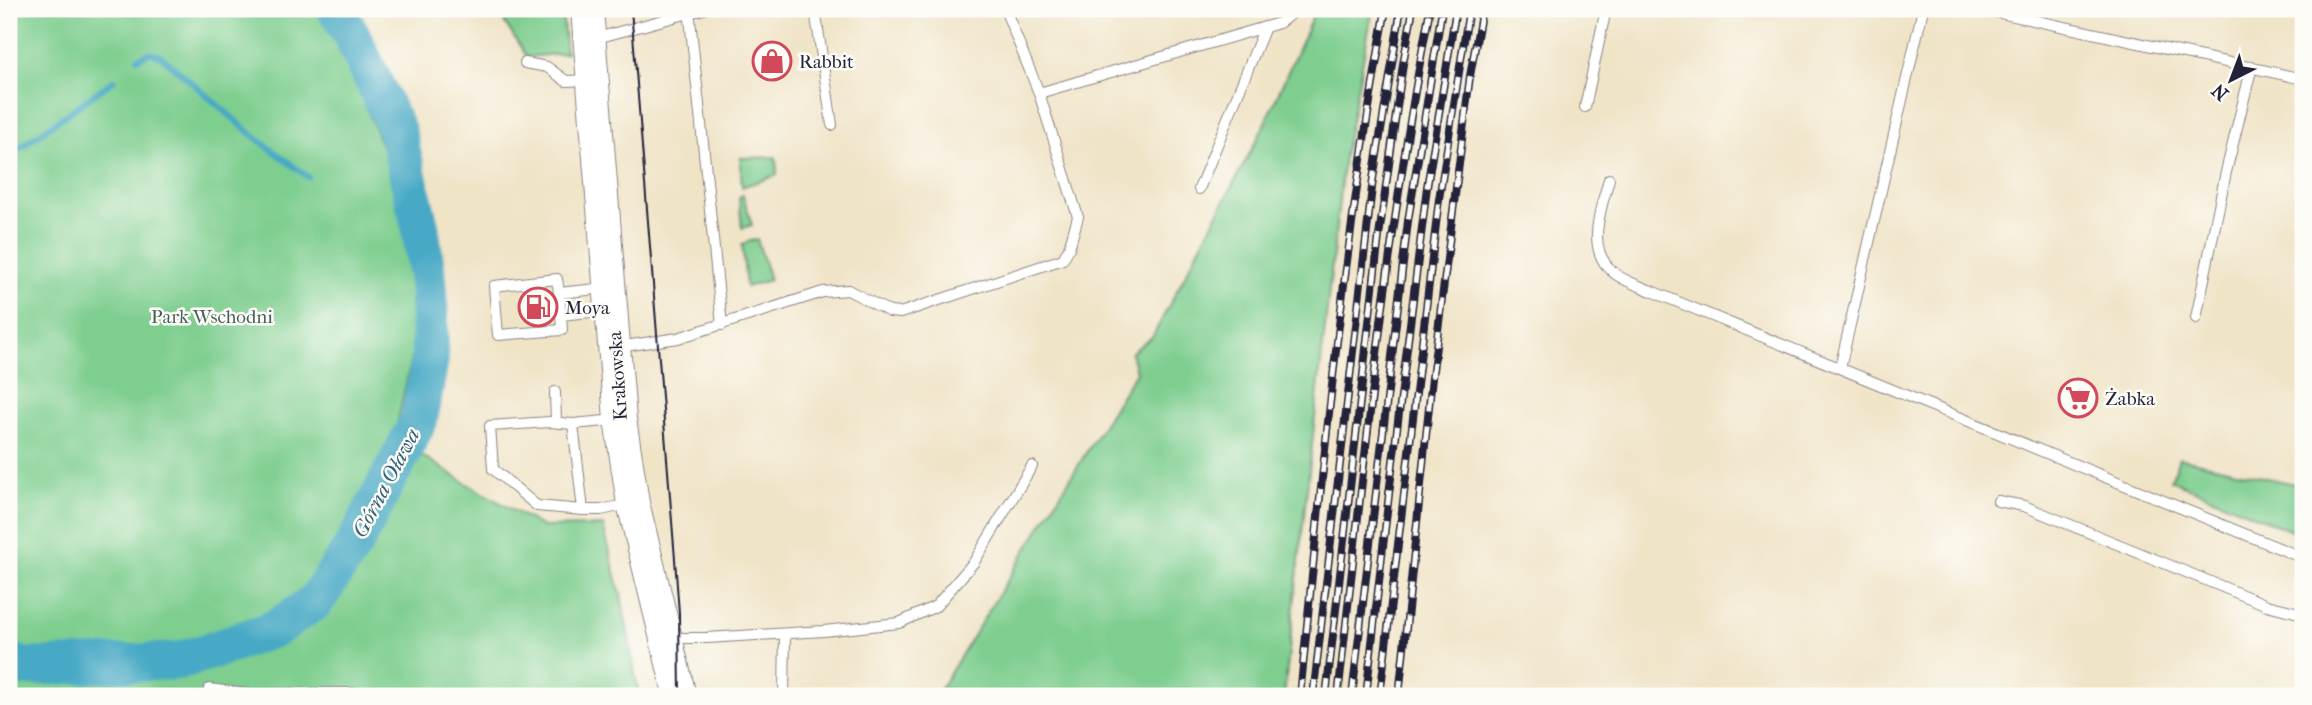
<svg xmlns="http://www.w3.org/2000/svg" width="2312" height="705" font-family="'IM FELL French Canon',serif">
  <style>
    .green { fill: #7ece8f; stroke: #507865; stroke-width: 2 }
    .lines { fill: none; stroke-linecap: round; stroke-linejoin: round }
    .stream { stroke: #46a9c5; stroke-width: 6 }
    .river { stroke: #46a9c5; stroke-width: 38 }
    .service-casing { stroke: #898381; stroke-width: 12 }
    .primary-casing { stroke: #898381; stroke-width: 34 }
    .service { stroke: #fff; stroke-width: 10 }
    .primary { stroke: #fff; stroke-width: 32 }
    .tram { stroke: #22223b; stroke-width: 2 }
    .rail-casing { stroke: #22223b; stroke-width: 8 }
    .rail { stroke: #fdfcf7; stroke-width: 5; stroke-dasharray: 16; stroke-linecap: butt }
    .labels { text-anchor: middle; stroke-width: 5; stroke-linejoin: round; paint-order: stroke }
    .poi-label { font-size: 19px; fill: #22223b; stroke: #fdfcf7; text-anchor: start }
    .park-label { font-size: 19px; fill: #425e58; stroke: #fdfcf7 }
    .street-label { font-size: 19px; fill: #22223b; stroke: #fdfcf7 }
    .water-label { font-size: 21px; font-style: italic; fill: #325f79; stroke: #fdfcf7 }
  </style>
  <rect width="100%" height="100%" fill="#fdfcf7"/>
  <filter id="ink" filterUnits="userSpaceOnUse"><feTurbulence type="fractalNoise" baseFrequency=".0143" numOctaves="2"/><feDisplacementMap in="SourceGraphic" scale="14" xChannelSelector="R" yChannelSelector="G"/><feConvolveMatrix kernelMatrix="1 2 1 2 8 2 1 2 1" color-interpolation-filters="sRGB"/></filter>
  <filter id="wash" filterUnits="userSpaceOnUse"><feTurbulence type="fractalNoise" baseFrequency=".00686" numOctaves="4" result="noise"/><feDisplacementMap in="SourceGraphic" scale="28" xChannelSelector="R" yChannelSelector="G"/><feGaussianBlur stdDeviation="1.57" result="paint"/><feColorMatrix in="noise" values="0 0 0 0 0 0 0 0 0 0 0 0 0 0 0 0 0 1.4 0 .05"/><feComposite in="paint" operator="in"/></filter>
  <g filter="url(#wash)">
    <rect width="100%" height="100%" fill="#f0e4c7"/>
    <g class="green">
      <path d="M9 9H322L329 21 389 162 410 260 419 324 394 438 469 485 543 527 603 526 621 595 639 696H9Z"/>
      <path d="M496 9H562L566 53 527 57Z"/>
      <path d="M1316 9H1373L1344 156 1284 696H936L1136 372 1131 353 1153 336 1263 128Z"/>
      <path d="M776 157 777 175 742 187 740 158Z"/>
      <path d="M743 195 752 225 742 228 739 197Z"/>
      <path d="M757 239 770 280 746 287 742 244Z"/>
      <path d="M2179 458 2303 486V536L2171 480Z"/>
    </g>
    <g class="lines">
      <g class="stream">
        <path d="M138 58 150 53 161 56 256 138 308 177"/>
        <path d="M9 156 114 80"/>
      </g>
      <path class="river" d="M9 660 24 667 177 661 217 649 276 628 315 602 355 543 419 420 430 359 429 290 420 226 397 131 352 36 336 9"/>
    </g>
  </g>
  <g filter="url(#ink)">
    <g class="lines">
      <defs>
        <g id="service">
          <path d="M689 9 722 325"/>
          <path d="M815 9 832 125"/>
          <path d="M1982 9 2303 79"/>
          <path d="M593 39 704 9"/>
          <path d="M525 63 547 67 566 81 589 80"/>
          <path d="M1039 93 1279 23 1297 9"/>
          <path d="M1585 107 1606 9"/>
          <path d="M1609 179C1601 210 1583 252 1617 275 1628 283 1644 287 1656 293L2303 558"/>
          <path d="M1199 189 1265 27"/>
          <path d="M606 288 559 293 557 279 494 286 498 335 562 330 561 315 590 312 608 314"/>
          <path d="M559 293 561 315"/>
          <path d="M2196 318 2226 172 2252 66"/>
          <path d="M618 347 678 338 823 292 848 290 890 312 900 313 1063 259 1069 248 1078 217 1039 93 1005 9"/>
          <path d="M1840 368 1923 9"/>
          <path d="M555 392 556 422"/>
          <path d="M573 424 583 510 537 506 493 469 490 426 550 422 573 424 616 420"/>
          <path d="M1998 501 2024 506 2267 605 2303 614"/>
          <path d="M583 510H601L629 504"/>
          <path d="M672 638H707L824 631 899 623 936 606 974 562 1032 466"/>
          <path d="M209 689 247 694 350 693 379 696"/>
          <path d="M784 696 785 634"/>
        </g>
        <path id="primary" d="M587 9 620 419 633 503 680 696"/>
      </defs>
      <use href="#service" class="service-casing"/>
      <use href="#primary" class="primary-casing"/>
      <use href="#service" class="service"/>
      <use href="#primary" class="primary"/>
      <path class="tram" d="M631 9 675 559 679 613 680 696"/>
      <defs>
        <g id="rail">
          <path d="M1300 696C1323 466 1344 236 1386 9"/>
          <path d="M1313 696 1373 179 1401 9"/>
          <path d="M1326 696 1379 236 1403 64 1413 9"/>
          <path d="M1338 696C1364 467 1386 236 1430 9"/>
          <path d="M1352 696 1408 221 1442 9"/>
          <path d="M1366 696 1389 494 1427 187 1456 9"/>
          <path d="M1380 696 1439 199 1469 9"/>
          <path d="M1399 696 1432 378 1470 76 1482 9"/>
        </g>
      </defs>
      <use href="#rail" class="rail-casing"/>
      <use href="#rail" class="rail"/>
    </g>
  </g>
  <defs>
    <symbol id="shop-ring" viewBox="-11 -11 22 22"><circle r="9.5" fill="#fdfcf7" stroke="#d1495b" stroke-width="1.5"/><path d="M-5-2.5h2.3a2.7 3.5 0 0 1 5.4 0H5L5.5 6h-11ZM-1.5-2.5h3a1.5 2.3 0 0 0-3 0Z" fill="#d1495b"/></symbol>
    <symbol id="fuel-ring" viewBox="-11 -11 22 22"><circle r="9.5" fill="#fdfcf7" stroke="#d1495b" stroke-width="1.5"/><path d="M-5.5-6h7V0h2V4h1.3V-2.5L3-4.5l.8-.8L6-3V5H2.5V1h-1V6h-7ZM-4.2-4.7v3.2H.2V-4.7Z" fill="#d1495b"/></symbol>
    <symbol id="supermarket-ring" viewBox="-11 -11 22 22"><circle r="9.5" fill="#fdfcf7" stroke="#d1495b" stroke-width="1.5"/><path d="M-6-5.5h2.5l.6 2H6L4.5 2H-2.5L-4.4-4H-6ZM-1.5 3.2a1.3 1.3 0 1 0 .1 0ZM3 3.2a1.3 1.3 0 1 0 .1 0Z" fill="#d1495b"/></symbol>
  </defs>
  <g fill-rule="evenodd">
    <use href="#shop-ring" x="750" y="39" width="44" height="44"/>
    <use href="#fuel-ring" x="516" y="285" width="44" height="44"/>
    <use href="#supermarket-ring" x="2056" y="376" width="44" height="44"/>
  </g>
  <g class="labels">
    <g class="poi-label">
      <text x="799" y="68">Rabbit</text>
      <text x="565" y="314">Moya</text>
      <text x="2105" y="405">Żabka</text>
    </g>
    <g class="park-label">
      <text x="212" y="323">Park Wschodni</text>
    </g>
    <g class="street-label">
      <text transform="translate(617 376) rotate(-94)" y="7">Krakowska</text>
    </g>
    <g class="water-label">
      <text transform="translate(386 483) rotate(-62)" y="7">Górna Oława</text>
    </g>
  </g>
  <rect width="2312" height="705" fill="none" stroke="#fdfcf7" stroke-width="35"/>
  <g transform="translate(2231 80) rotate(222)" stroke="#fdfcf7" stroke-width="5" paint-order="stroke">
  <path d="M0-5L12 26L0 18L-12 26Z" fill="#22223b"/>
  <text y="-10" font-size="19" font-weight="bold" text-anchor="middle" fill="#22223b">N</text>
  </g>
</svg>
